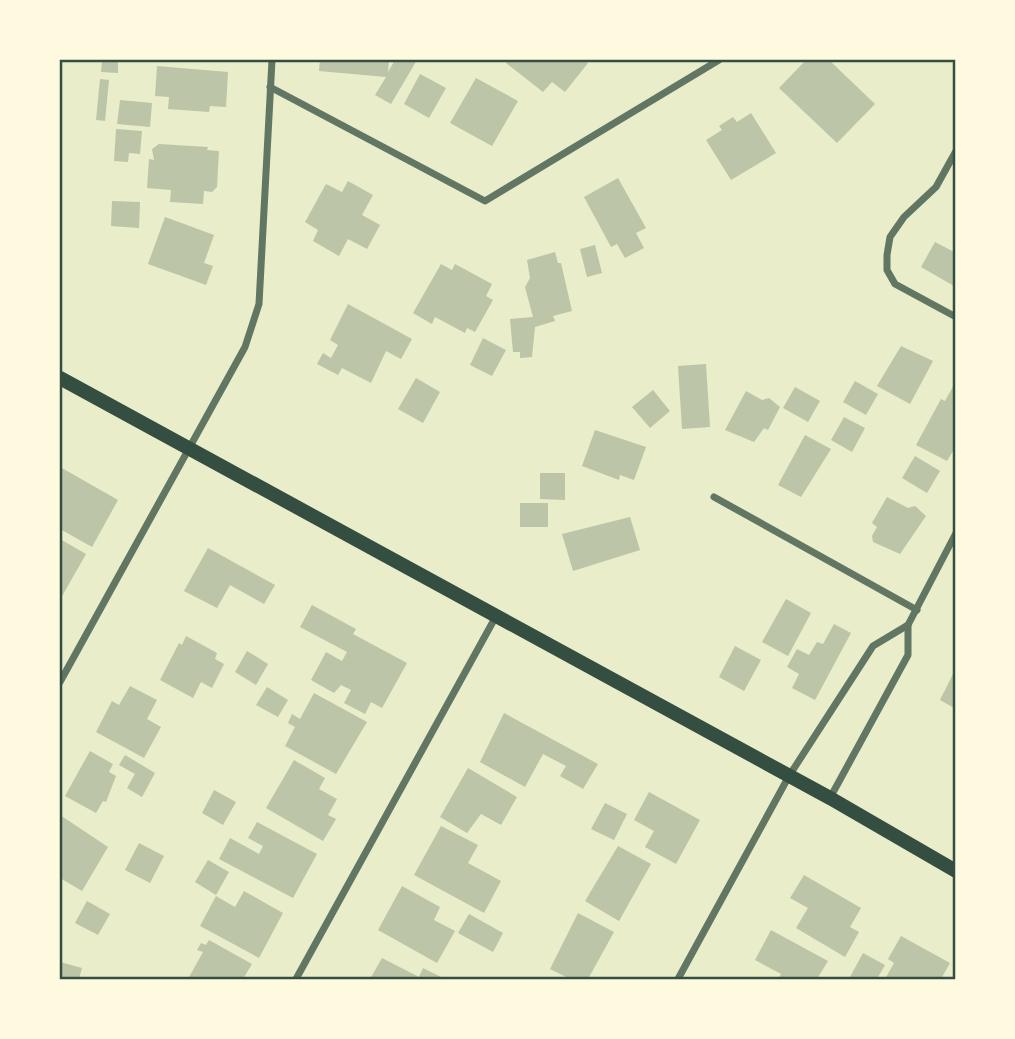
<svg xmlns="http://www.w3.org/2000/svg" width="1015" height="1039" font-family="Spectral,serif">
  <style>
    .building { fill: #bcc5a7 }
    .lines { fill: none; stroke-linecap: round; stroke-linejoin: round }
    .minor { stroke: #617663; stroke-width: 7 }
    .secondary { stroke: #344e41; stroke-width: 14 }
    .neatline { fill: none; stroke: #344e41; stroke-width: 2.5 }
  </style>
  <rect width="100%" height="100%" fill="#e9edc9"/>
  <g class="building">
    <path d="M102 60 118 61V73L101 72Z"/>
    <path d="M320 60H389L388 72 395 60H417L391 104 375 95 386 77 319 71Z"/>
    <path d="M509 60H583L588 63 565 92 552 82 543 92 506 63Z"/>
    <path d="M806 60H829L875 104 837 143 779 88Z"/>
    <path d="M157 66 228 72 226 107 210 106 209 112 168 109 169 97 155 96Z"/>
    <path d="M420 74 446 88 429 118 404 104Z"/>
    <path d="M476 78 518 101 492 146 450 123Z"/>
    <path d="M100 79 109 80 105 121 96 120Z"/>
    <path d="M120 100 152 103 150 127 117 124Z"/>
    <path d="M751 113 776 153 731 180 706 140 722 130 719 126 733 117 737 122Z"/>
    <path d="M116 129 142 131 140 154 129 153 128 162 114 161Z"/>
    <path d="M159 144 208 147 207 150 219 151 217 187 212 192 204 191 203 204 170 202 171 190 147 188 149 159 154 160 152 149Z"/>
    <path d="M618 178 646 228 636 233 644 248 625 258 617 244 611 247 584 197Z"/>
    <path d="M348 181 373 195 362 215 380 225 367 249 348 239 339 256 313 241 318 230 305 222 326 184 342 192Z"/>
    <path d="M112 201 140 202 139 228 111 226Z"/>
    <path d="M165 217 214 235 204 263 213 266 206 285 148 264Z"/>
    <path d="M935 242 956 253 954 286 921 267Z"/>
    <path d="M595 245 602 273 587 277 580 249Z"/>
    <path d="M555 252 558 263H561L572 311 553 316 555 321 535 327 532 357 520 358V352H513L510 319 533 317 525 287 530 278 527 260Z"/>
    <path d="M441 264 452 270 455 264 492 284 486 296 493 300 475 332 467 328 465 333 435 317 432 324 413 313Z"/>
    <path d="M348 304 412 339 401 359 386 351 371 383 342 368 338 375 317 364 323 353 331 358 338 345 330 340Z"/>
    <path d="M483 338 506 350 492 376 470 365Z"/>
    <path d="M901 346 933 361 910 404 877 386Z"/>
    <path d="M706 364 710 427 682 429 678 366Z"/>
    <path d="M416 378 440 392 423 423 398 409Z"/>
    <path d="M855 381 878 394 866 415 843 402Z"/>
    <path d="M956 381V446L947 461 916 445 941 399 945 401Z"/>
    <path d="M795 387 820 401 808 422 783 408Z"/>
    <path d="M653 390 670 411 650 428 632 407Z"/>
    <path d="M746 391 762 400 769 398 780 407 768 430 764 428 754 442 725 430Z"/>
    <path d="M844 417 865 428 852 452 831 440Z"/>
    <path d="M595 430 646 447 634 480 620 475 619 480 582 466Z"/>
    <path d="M805 435 831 449 801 497 778 485Z"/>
    <path d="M915 456 940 471 927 493 902 478Z"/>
    <path d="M60 467 118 500 92 547 60 529Z"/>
    <path d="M540 473H565V500L540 499Z"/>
    <path d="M887 497 908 508 915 506 926 516 900 554 873 542 872 536 877 527 872 523Z"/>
    <rect x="520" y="503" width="28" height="24"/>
    <path d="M630 517 640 550 573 571 562 534Z"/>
    <path d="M60 539 86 554 61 598 60 597Z"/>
    <path d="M208 548 275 585 264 604 230 585 217 608 184 591Z"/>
    <path d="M786 599 811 613 788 656 762 642Z"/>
    <path d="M312 605 356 629 353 634 407 663 382 708 371 702 365 714 344 703 351 690 341 685 334 693 311 680 326 652 342 661 347 652 300 627Z"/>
    <path d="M834 624 851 633 815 700 792 688 799 674 787 667 797 649 809 655 817 642 823 644Z"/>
    <path d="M186 636 217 653 215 659 224 664 212 688 201 682 193 698 160 680 179 643 182 645Z"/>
    <path d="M735 646 761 660 744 691 719 677Z"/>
    <path d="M247 651 268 664 256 685 235 672Z"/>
    <path d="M956 668V709L940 700Z"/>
    <path d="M130 686 157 700 147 719 161 727 144 758 96 732 112 701 119 705Z"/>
    <path d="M267 687 288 700 278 717 256 705Z"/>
    <path d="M314 693 367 722 336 774 285 746 295 727 288 723 292 714 300 719Z"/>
    <path d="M504 713 598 764 583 789 560 776 566 766 543 754 525 787 480 762Z"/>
    <path d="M90 751 113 764 109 772 116 776 106 802 103 801 96 813 65 796Z"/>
    <path d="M125 755 155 773 142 797 127 788 135 774 119 765Z"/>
    <path d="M294 760 325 778 319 789 337 799 328 815 336 819 323 841 266 808Z"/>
    <path d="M468 768 517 797 501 825 481 814 467 833 440 817Z"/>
    <path d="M214 790 236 802 223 825 202 813Z"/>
    <path d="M649 792 700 820 676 864 645 847 654 831 634 820Z"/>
    <path d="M605 803 627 814 614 840 591 829Z"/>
    <path d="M60 815 108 847 82 891 60 878Z"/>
    <path d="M257 822 317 854 293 898 219 859 230 838 259 854 263 846 248 838Z"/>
    <path d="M441 826 478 845 468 863 501 881 484 913 414 875Z"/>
    <path d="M139 843 164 856 150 883 125 870Z"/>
    <path d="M618 846 651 864 619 921 585 901Z"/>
    <path d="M208 860 229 872 216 895 195 882Z"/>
    <path d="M804 875 861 908 850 927 859 932 845 957 796 928 808 908 790 898Z"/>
    <path d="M402 886 440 907 434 920 455 931 437 963 378 930Z"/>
    <path d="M244 891 283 913 259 958 200 926 216 896 235 907Z"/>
    <path d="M87 901 110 914 98 935 75 923Z"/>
    <path d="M578 913 614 932 588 979H570L550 969Z"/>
    <path d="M469 914 503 933 493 952 458 933Z"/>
    <path d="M771 930 828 961 817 979H778L781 974 755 960Z"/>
    <path d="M901 936 950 963 941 979H885L894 963 888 959Z"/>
    <path d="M209 940 252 964 243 979H188L203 952 197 950 201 943 206 945Z"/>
    <path d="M863 953 885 965 877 979 850 977Z"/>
    <path d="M382 958 419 977 423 968 445 979H370Z"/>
    <path d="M60 962 82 968 79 979H60Z"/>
  </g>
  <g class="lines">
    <g class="minor">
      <path d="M270 87 485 201 719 60"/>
      <path d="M956 151 936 187 904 217 890 237 887 255V270L895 284 956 317"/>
      <path d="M714 497 917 610"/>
      <path d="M60 682 245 347 259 304 272 60"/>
      <path d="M830 798 908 655V625"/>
      <path d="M296 979 495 618"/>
      <path d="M678 979 789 776 873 646 908 625 956 533"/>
    </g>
    <path class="secondary" d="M60 378 830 798 956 871"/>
  </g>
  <rect width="1015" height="1039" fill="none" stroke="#fefae0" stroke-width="122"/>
  <rect x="61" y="61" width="893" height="917" class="neatline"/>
</svg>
